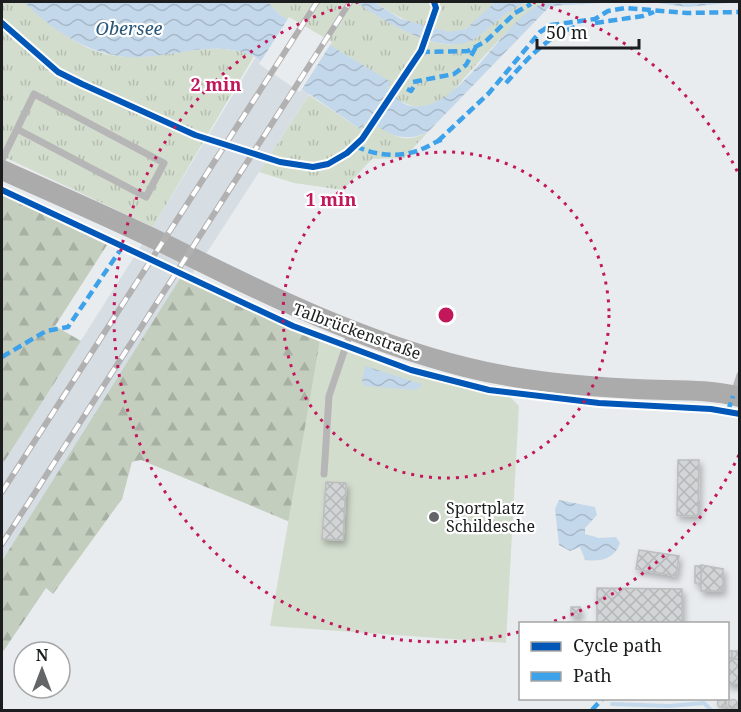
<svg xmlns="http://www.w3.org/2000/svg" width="741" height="712" font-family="'Noto Serif',serif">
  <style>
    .built { fill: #d6dee4 }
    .grass { fill: url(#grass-tufts) }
    .forest { fill: url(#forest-firs) }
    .pitch { fill: #d3ddce }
    .water { fill: url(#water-waves) }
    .pier { fill: #e9ecee }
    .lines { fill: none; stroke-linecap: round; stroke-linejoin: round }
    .stream { stroke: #c3d8ea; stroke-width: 4 }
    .building { fill: url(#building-cross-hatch); stroke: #bbbdbf; stroke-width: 1.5; filter: url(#shadow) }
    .service { stroke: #b6b6b6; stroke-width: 7 }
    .secondary { stroke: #acabac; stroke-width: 20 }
    .rail-casing { stroke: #b2b1b2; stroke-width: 6 }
    .rail { stroke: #fff; stroke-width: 4; stroke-dasharray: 11; stroke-linecap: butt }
    .quiet { stroke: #3da2ea; stroke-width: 4.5; stroke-dasharray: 9 4.5; stroke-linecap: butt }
    .cycleway-casing { stroke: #fff; stroke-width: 10 }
    .cycleway { stroke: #0057b8; stroke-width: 6 }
    .ring { fill: none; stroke: #c2185b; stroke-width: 3; stroke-dasharray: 3 6 }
    .poi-dot { fill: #636567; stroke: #fff; stroke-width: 2 }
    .labels { text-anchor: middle; stroke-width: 4.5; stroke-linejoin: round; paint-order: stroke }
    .street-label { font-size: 16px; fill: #1b1d1e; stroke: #fff }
    .poi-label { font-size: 16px; fill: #1b1d1e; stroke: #fff; text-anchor: start }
    .water-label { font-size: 18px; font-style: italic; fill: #2a587a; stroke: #fff }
    .centre { fill: #c2185b; stroke: #fff; stroke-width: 3 }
    .ring-label { font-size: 18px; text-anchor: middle; font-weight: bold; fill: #c2185b; stroke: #fff; stroke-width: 4.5; stroke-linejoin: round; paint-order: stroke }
  </style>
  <defs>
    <pattern id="grass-tufts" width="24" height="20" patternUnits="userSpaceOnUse" patternTransform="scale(1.5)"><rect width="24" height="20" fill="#d3ddce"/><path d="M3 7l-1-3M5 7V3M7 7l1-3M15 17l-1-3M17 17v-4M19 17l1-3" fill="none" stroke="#b5bdb0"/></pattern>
    <pattern id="forest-firs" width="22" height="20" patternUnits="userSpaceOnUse" patternTransform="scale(1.5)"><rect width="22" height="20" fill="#c4cebf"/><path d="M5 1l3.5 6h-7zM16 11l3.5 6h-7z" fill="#a8b0a4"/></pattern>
    <pattern id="water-waves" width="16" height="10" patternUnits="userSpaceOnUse" patternTransform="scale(1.5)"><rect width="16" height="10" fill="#c3d8ea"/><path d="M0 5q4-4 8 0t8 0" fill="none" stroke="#a7b9c8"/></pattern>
    <pattern id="building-cross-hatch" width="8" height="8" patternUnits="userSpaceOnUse" patternTransform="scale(1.5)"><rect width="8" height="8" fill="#d2d5d6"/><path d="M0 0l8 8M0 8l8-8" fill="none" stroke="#b4b6b7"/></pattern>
    <filter id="shadow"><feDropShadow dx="2.5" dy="4.5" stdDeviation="3" flood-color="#0004"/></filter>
  </defs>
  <rect width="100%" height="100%" fill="#e9ecee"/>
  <path class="built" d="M289 2H369L206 254 200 252 193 274 115 400 46 588 2 653V465L153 227Z"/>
  <g class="grass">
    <path d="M2 2C8 2 19 0 24 2 30 5 36 13 42 17 60 32 81 48 105 54 156 66 203 36 254 56L153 227 2 156Z"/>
    <path d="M268 2C286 2 341 0 355 2 362 3 369 11 375 14 394 26 433 48 456 44 491 39 501 1 540 2L541 4C512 23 490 50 467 75 459 84 450 96 440 102 422 113 398 105 387 88L390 82 280 15Z"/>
    <path d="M374 2H495C486 10 478 22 467 28 441 45 396 15 374 2Z"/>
    <path d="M309 95 360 129 365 123C391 126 396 149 428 132L404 158 372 159 343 190 294 183 259 172Z"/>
  </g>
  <g class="forest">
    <path d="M2 195 107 245 55 326 81 341 2 465Z"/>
    <path d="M181 277 245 309 320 341 290 522 141 460 132 462 122 499 53 594 46 588 2 653V561Z"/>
  </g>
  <path class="pitch" d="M320 341 421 377 510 397 519 406 506 643 270 626Z"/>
  <g class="water">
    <path d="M24 2H268L280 15 391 82 387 88C395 93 397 101 407 105 457 120 499 21 541 4L540 2H619L550 6 428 132C408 142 392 137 374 124L369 126 365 123 360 129 254 56C213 40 182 55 141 57 96 60 54 32 24 2Z"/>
    <path d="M356 2H374L401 19 449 32 466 29 495 2H529C506 9 495 25 476 38 443 60 383 20 356 2Z"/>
    <path d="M650 2H740L687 7Z"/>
    <path d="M365 366 421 384V387L416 390 365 386 362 380Z"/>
    <path d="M559 500 595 507 597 515 585 528V534L599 538 616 537 620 543C615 559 600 562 585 560L580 547 570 551 559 545 555 509Z"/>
  </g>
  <path class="pier" d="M289 17 332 42 300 92 259 64Z"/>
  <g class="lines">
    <path class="stream" d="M612 704 669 706 704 703 711 710"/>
  </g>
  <g class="building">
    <path d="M678 460H699L698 516 677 515Z"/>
    <path d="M326 482 346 483 343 540 322 539Z"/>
    <path d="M639 550 679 556 676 576 636 569Z"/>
    <path d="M701 565 723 569V591H701Z"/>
    <rect x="695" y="566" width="6" height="17"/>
    <path d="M597 588 682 589V624H597Z"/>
    <rect x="571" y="607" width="9" height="9"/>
    <path d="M728 651H732V659H740V684H728Z"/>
    <rect x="732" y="651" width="8" height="8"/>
    <circle cx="722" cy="703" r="4.5"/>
    <circle cx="733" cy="704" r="4.5"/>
  </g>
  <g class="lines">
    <g class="service">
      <path d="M2 160 34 94 164 163 146 197 17 129"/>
      <path d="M734 393 740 375"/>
      <path d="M324 474 329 396 351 331"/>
    </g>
    <path class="secondary" d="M2 170C60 196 118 221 175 249 269 296 362 341 465 367 520 381 578 386 636 389 670 391 707 388 740 397"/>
    <defs>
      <g id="rail">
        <path d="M2 492 317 2"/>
        <path d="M2 544 350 2"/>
      </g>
    </defs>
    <use href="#rail" class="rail-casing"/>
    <use href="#rail" class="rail"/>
    <g class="quiet">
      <path d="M595 23 643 16 654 12"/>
      <path d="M421 52 468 51 486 41 515 13 531 4"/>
      <path d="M413 82 454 74 466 65 476 47"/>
      <path d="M506 83C527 59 546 37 577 26"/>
      <path d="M407 89 411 91 416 83"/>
      <path d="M438 141 489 93 540 32 551 25 595 19 608 11 625 8 687 13 740 12"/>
      <path d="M356 146C374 156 403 158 422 149 430 146 436 141 444 139"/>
      <path d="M2 357 46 331 68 327 123 246"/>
      <path d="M739 377H740"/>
      <path d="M728 411 733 396"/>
      <path d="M592 710 603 698"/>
    </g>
    <defs>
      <g id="cycleway">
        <path d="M2 23 58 72 82 84 195 135 280 162 313 167 328 164 347 153 362 139 421 51 436 8 434 2"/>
        <path d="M2 190 293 326 411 370 489 390 599 403 711 409 740 414"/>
      </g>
    </defs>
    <use href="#cycleway" class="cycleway-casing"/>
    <use href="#cycleway" class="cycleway"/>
  </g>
  <g class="ring">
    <circle cx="446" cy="315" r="163"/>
    <path d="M739 455A325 325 0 0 1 549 623M519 632A325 325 0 0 1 359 2M533 2A325 325 0 0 1 739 175"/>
  </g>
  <circle class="poi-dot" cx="434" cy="517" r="6"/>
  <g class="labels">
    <g class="street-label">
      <text transform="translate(357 331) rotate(20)" y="6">Talbrückenstraße</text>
    </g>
    <g class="poi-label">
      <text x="446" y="514">Sportplatz<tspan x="446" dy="18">Schildesche</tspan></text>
    </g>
    <g class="water-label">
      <text x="129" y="35">Obersee</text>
    </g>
  </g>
  <circle cx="446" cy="315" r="9" class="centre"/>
  <g class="ring-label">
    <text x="216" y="91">2 min</text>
    <text x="331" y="206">1 min</text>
  </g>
  <rect width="741" height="712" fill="none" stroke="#1b1d1e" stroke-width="6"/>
  <rect x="519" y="622" width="210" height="78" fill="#ffffff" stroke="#a4a5a5" stroke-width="1.5"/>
  <rect x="531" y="642" width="30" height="9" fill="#0057b8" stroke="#a4a5a5" stroke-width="1.5"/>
  <text x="573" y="652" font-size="18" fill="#1b1d1e">Cycle path</text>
  <rect x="531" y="672" width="30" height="9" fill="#3da2ea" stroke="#a4a5a5" stroke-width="1.5"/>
  <text x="573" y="682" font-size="18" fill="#1b1d1e">Path</text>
  <g transform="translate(42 670)"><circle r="28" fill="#ffffff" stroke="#a4a5a5" stroke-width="1.5"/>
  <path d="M0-4.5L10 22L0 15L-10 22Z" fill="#636567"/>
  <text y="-9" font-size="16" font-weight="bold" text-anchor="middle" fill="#1b1d1e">N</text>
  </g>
  <path d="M537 39v9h102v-9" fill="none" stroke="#1b1d1e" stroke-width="3"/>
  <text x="546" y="39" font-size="18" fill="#1b1d1e" stroke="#ffffff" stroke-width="4.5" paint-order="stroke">50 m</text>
</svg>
